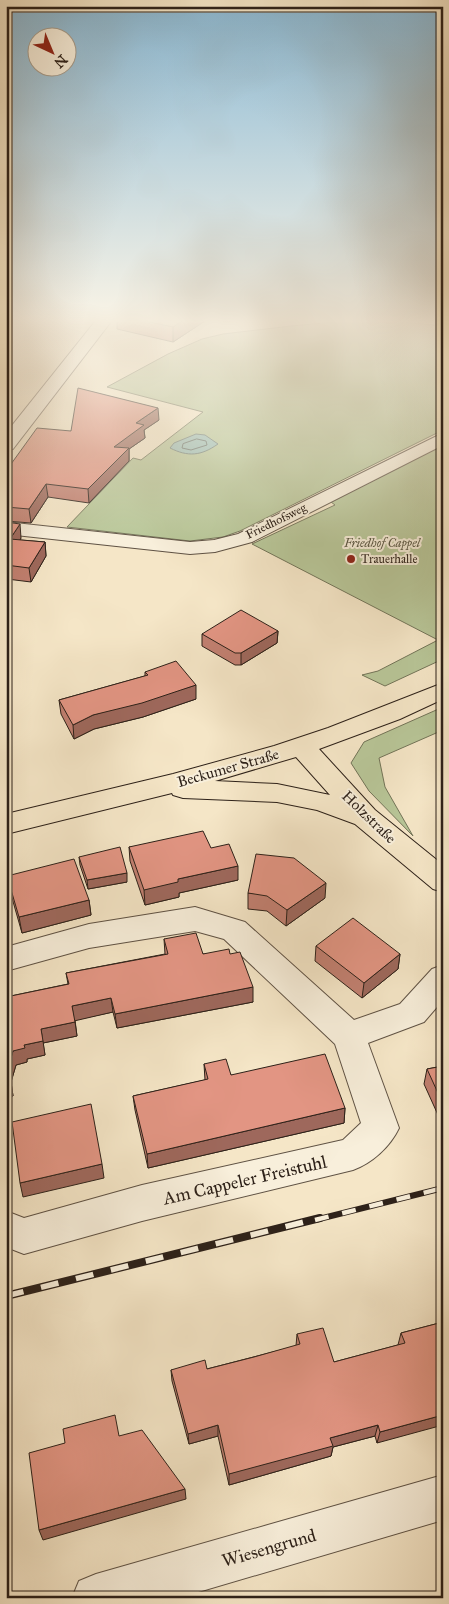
<svg xmlns="http://www.w3.org/2000/svg" width="449" height="1604" font-family="'IM FELL Great Primer',serif">
  <style>
    .green { fill: #b8c698; stroke: #727458 }
    .water { fill: #9cbfb7; stroke: #708078 }
    .lines { fill: none; stroke-linecap: round; stroke-linejoin: round }
    .shore { stroke: #647068; stroke-width: 1 }
    .minor-casing { stroke: #5f5244; stroke-width: 2 }
    .major-casing { stroke: #2d2119; stroke-width: 2 }
    .minor { fill: #f8efdb; fill-rule: evenodd }
    .major { fill: #f5e6c7; fill-rule: evenodd }
    .rail-far1-casing { stroke: #2d2119; stroke-width: 6 }
    .rail-casing { stroke: #2d2119; stroke-width: 8 }
    .rail-far1 { stroke: #f8efdb; stroke-width: 4.5; stroke-dasharray: 14; stroke-linecap: butt }
    .rail { stroke: #f8efdb; stroke-width: 5.5; stroke-dasharray: 18; stroke-linecap: butt }
    .wall { fill: #c28071; stroke: #2d2119 }
    .shaded-wall { fill: #9e685c; stroke: #2d2119 }
    .building { fill: #e29583; stroke: #2d2119 }
    .poi-dot { fill: #8f2418; stroke: #f8efdb; stroke-width: 2 }
    .labels { text-anchor: middle; stroke-width: 4; stroke-linejoin: round; paint-order: stroke }
    .far-street-label { font-size: 12px; fill: #2d2119; stroke: #f8efdb }
    .far-park-label { font-size: 12px; font-style: italic; fill: #57533f; stroke: #f8efdb }
    .far-poi-label { font-size: 12px; fill: #2d2119; stroke: #f8efdb; text-anchor: start }
    .street-label { font-size: 15px; fill: #2d2119; stroke: #f8efdb }
    .near-street-label { font-size: 18px; fill: #2d2119; stroke: #f8efdb }
  </style>
  <rect width="100%" height="100%" fill="#f5e6c7"/>
  <filter id="stains"><feTurbulence type="fractalNoise" baseFrequency=".004" numOctaves="4"/><feColorMatrix values="0 0 0 0 .2 0 0 0 0 .09 0 0 0 0 .02 0 0 0 .5 -.17"/></filter>
  <radialGradient id="worn" r=".72"><stop offset=".6" stop-color="#630" stop-opacity="0"/><stop offset="1" stop-color="#630" stop-opacity=".3"/></radialGradient>
  <g class="green">
    <path d="M368 319 443 326V430L240 531 223 537 190 541 67 527 133 458 141 460 203 412 107 387 168 354 202 339 223 334 291 326Z"/>
    <path d="M443 445V659L385 686 362 675 378 671 438 640 252 544 335 505 331 502Z"/>
    <path d="M443 707V730L379 758 385 787 413 836 369 791 351 763 364 742Z"/>
  </g>
  <path class="water" d="M196 434 205 435 218 444C201 456 188 457 170 448L174 443Z"/>
  <g class="lines">
    <path class="shore" d="M197 439 206 441 207 445 191 450 182 448 183 444Z"/>
    <defs>
      <g id="minor">
        <path d="M97 319H113L13 449 6 450V433Z"/>
        <path d="M443 433V445L252 542 215 552 190 554 6 534V522L190 542 214 540 238 534Z"/>
        <path d="M195 907 245 922 354 1020 400 1004 432 969 443 965V1000L424 1022 368 1043 399 1128C390 1147 372 1163 353 1170L142 1221 24 1254 6 1247V1211L24 1218 142 1185 343 1140 361 1123 335 1044 224 939 195 931 89 948 6 971V947L89 924Z"/>
        <path d="M443 1475V1520L178 1598H72L79 1581 96 1574Z"/>
      </g>
      <path id="major" d="M443 683V699L400 719 319 749 375 810 443 865V892L433 889 355 824 317 810 277 802 183 798 173 795 172 793 6 834V814L173 774 274 746 328 728ZM296 757 330 795 277 784 215 781Z"/>
    </defs>
    <use href="#minor" class="minor-casing"/>
    <use href="#major" class="major-casing"/>
    <use href="#minor" class="minor"/>
    <use href="#major" class="major"/>
    <defs>
      <path id="rail-far1" d="M315 1220 443 1188"/>
      <path id="rail" d="M6 1296 320 1218"/>
    </defs>
    <use href="#rail-far1" class="rail-far1-casing"/>
    <use href="#rail" class="rail-casing"/>
    <use href="#rail-far1" class="rail-far1"/>
    <use href="#rail" class="rail"/>
  </g>
  <g class="wall">
    <path d="M117 319H208L173 342 117 329Z"/>
    <path d="M208 319H232L229 322Z"/>
    <path d="M159 420 144 430 145 438 129 449V461L89 503 48 497 31 523 6 521V471L71 431Z"/>
    <path d="M6 522 21 538 20 540 45 542 46 556 31 582 7 579 6 581Z"/>
    <path d="M278 631 277 643 241 665H235L202 646V634Z"/>
    <path d="M145 672 196 699 143 717 94 729 74 739 61 714 59 700 145 676Z"/>
    <path d="M129 847 211 848 238 880 179 893V897L145 905 130 861Z"/>
    <path d="M79 857 127 882 88 889 80 865Z"/>
    <path d="M7 876 89 900 91 915 22 933 10 891Z"/>
    <path d="M248 893 325 898 286 926 267 911 248 909Z"/>
    <path d="M164 939 203 954H230L253 1002 117 1028 113 1012 75 1020 77 1036 43 1043 45 1055 27 1059V1062L16 1065 11 1082 13 1096 6 1097V997L68 984 66 973 165 954Z"/>
    <path d="M316 946 400 954 398 969 362 998 315 961Z"/>
    <path d="M204 1064 231 1075 345 1108 344 1123 148 1168 135 1110 133 1096 205 1080Z"/>
    <path d="M443 1066V1126L424 1084 427 1069Z"/>
    <path d="M443 1322 377 1443 375 1436 333 1447 331 1456 229 1485 218 1436 189 1444 172 1381 171 1370 207 1369 296 1346 297 1334 334 1362 398 1345 401 1333Z"/>
  </g>
  <g class="shaded-wall">
    <path d="M185 319H208L173 342V327Z"/>
    <path d="M158 408 159 420 144 430 145 438 129 449V461L89 503 88 489 114 447 136 423Z"/>
    <path d="M46 484 48 497 31 523 29 509Z"/>
    <path d="M20 524 21 538 12 552 10 539Z"/>
    <path d="M45 542 46 556 31 582 29 568Z"/>
    <path d="M278 631 277 643 241 665V653Z"/>
    <path d="M196 685V699L143 717 94 729 74 739 73 725 93 715Z"/>
    <path d="M238 866V880L179 893V897L145 905 144 890 178 879Z"/>
    <path d="M127 873V882L88 889 87 880Z"/>
    <path d="M326 883 325 898 286 926 287 910Z"/>
    <path d="M89 900 91 915 22 933 19 917Z"/>
    <path d="M400 954 398 969 362 998 364 983Z"/>
    <path d="M253 987V1002L117 1028 115 1014Z"/>
    <path d="M111 998 113 1012 74 1021 72 1006Z"/>
    <path d="M75 1022 77 1036 43 1043 41 1029Z"/>
    <path d="M43 1041 45 1055 27 1059V1062L16 1065 11 1082 13 1096 6 1097V1083L8 1068 13 1051 24 1045Z"/>
    <path d="M345 1108 344 1123 148 1168 147 1154Z"/>
    <path d="M102 1164 104 1178 23 1197 20 1183Z"/>
    <path d="M443 1415V1425L377 1443 380 1432Z"/>
    <path d="M218 1425V1436L189 1444 188 1434Z"/>
    <path d="M378 1425 375 1436 333 1447 331 1456 229 1485V1474L330 1438Z"/>
    <path d="M185 1489 186 1499 43 1540 39 1530Z"/>
  </g>
  <g class="building">
    <path d="M136 319H185L173 327Z"/>
    <path d="M78 388 158 408 136 423 144 425 114 447 129 448 88 489 46 484 29 509 6 507V471L37 428 71 431Z"/>
    <path d="M6 522 20 524 10 539 45 542 29 568 6 565Z"/>
    <path d="M241 610 278 631 241 653H235L202 634Z"/>
    <path d="M176 661 196 685 142 703 93 715 73 725 59 700 148 675 145 672Z"/>
    <path d="M203 831 211 848 229 844 238 866 178 879V882L144 890 129 847Z"/>
    <path d="M120 847 127 873 87 880 79 857Z"/>
    <path d="M256 854 294 858 326 883 287 910 267 896 248 893Z"/>
    <path d="M74 859 89 900 19 917 7 876Z"/>
    <path d="M353 918 400 954 364 983 316 946Z"/>
    <path d="M196 933 203 954 229 949 230 954 240 952 253 987 115 1014 111 998 72 1006 75 1022 41 1029 43 1041 24 1045 25 1048 13 1051 8 1068 10 1082 6 1083V997L69 984 66 973 168 954 164 939Z"/>
    <path d="M325 1054 345 1108 147 1154 133 1096 208 1079 204 1064 226 1059 231 1075Z"/>
    <path d="M443 1066V1104L427 1069Z"/>
    <path d="M91 1104 102 1164 20 1183 12 1122Z"/>
    <path d="M443 1322V1415L380 1432 378 1425 330 1438 333 1446 229 1474 218 1425 188 1434 171 1370 205 1360 207 1369 254 1357 300 1344 297 1334 323 1328 334 1362 405 1343 401 1333Z"/>
    <path d="M115 1415 119 1436 142 1430 185 1489 39 1530 29 1453 65 1443 63 1429Z"/>
  </g>
  <linearGradient id="sky" x2="0" y2="1"><stop stop-color="#89b8d4"/><stop offset="0.59" stop-color="#faf4e6"/><stop offset="1" stop-color="#faf4e6" stop-opacity="0"/></linearGradient>
  <rect width="449" height="544" fill="url(#sky)"/>
  <circle class="poi-dot" cx="351" cy="559" r="5"/>
  <g class="labels">
    <g class="far-street-label">
      <text transform="translate(276 521) rotate(-26)" y="4">Friedhofsweg</text>
    </g>
    <g class="far-park-label">
      <text x="382" y="547">Friedhof Cappel</text>
    </g>
    <g class="far-poi-label">
      <text x="361" y="563">Trauerhalle</text>
    </g>
    <g class="street-label">
      <text transform="translate(228 768) rotate(-16)" y="5">Beckumer Straße</text>
      <text transform="translate(369 817) rotate(44)" y="5">Holzstraße</text>
    </g>
    <g class="near-street-label">
      <text transform="translate(245 1180) rotate(-13)" y="6">Am Cappeler Freistuhl</text>
      <text transform="translate(269 1548) rotate(-16)" y="6">Wiesengrund</text>
    </g>
  </g>
  <rect width="449" height="1604" fill="none" stroke="#f5e6c7" stroke-width="25"/>
  <rect x="8" y="8" width="434" height="1589" fill="none" stroke="#2d2119" stroke-width="2.5"/>
  <rect x="12" y="12" width="424" height="1579" fill="none" stroke="#2d2119"/>
  <g transform="translate(52 52) rotate(136)"><circle r="24" fill="#f8efdb" stroke="#a79d8d"/>
  <path d="M0-4L9 19L0 12L-9 19Z" fill="#8f2418"/>
  <text y="-8" font-size="14" font-weight="bold" text-anchor="middle" fill="#2d2119">N</text>
  </g>
  <rect width="100%" height="100%" filter="url(#stains)"/>
  <rect width="100%" height="100%" fill="url(#worn)"/>
</svg>
